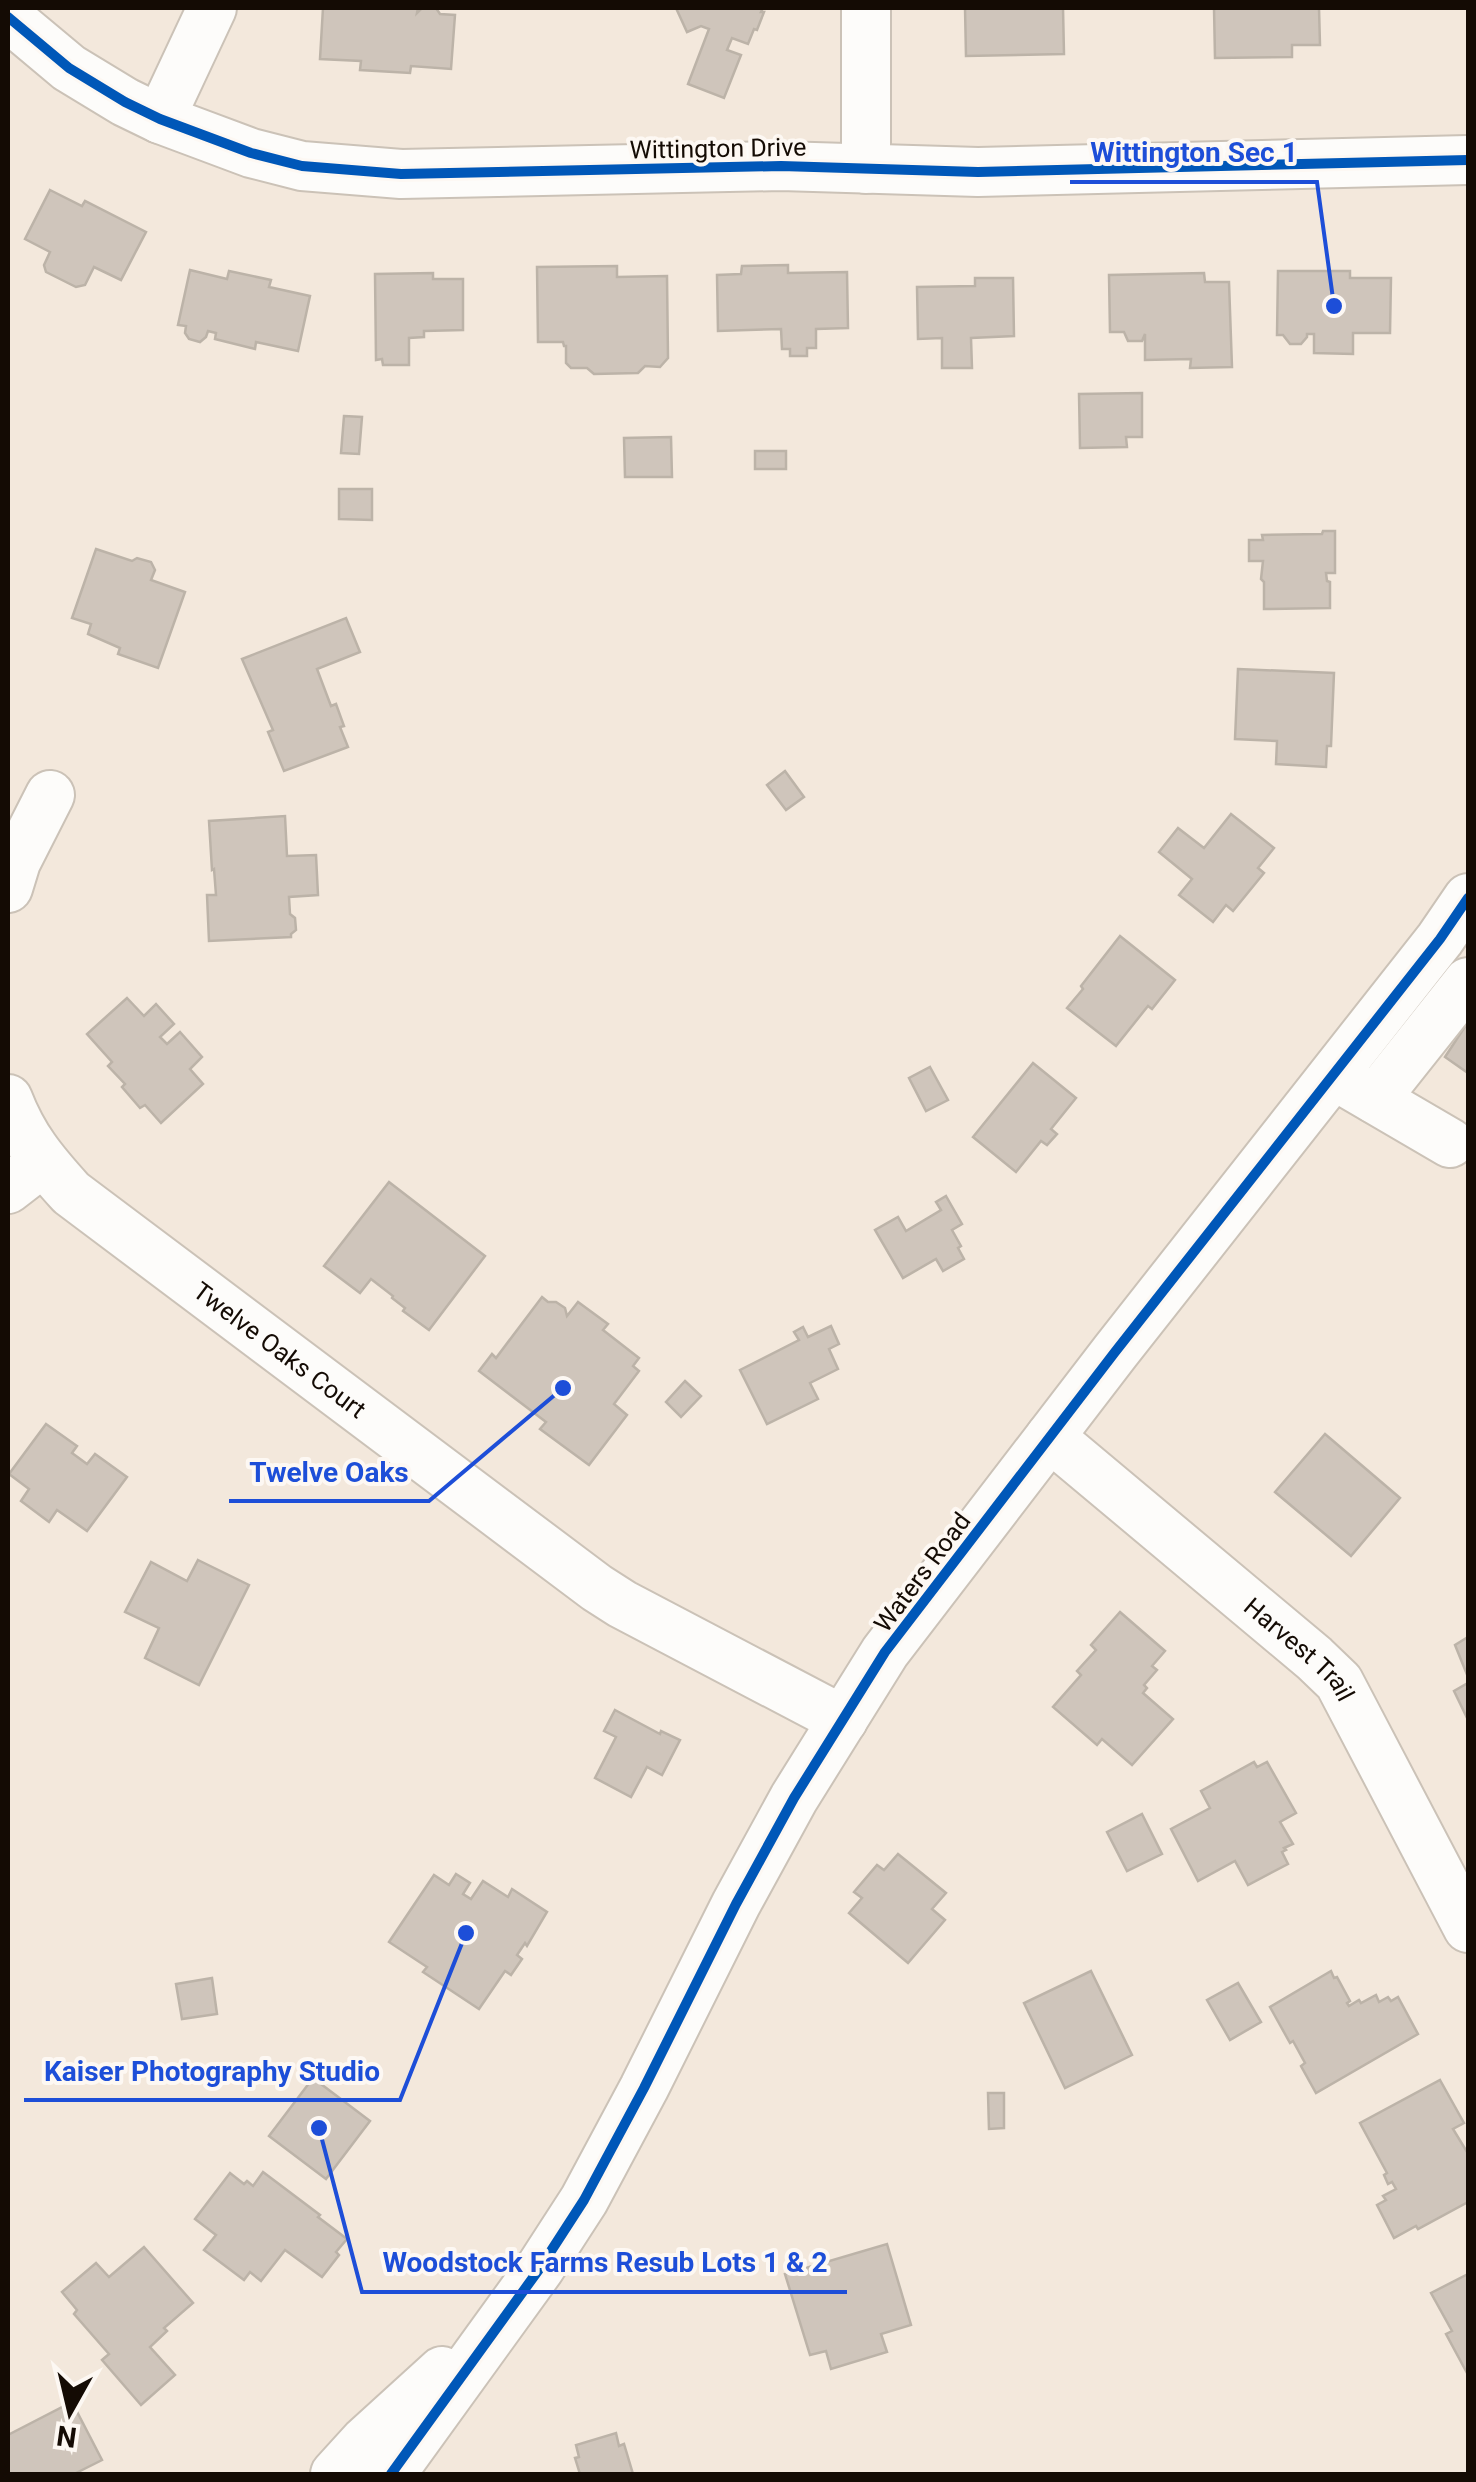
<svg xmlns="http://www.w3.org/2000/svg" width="1476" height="2482" font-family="Roboto,sans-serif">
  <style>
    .building { fill: #cfc5bb; stroke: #bcb3a8; stroke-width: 2.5 }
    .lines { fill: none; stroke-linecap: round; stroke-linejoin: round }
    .minor-casing { stroke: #cbc2b7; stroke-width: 52 }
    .minor { stroke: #fdfcfa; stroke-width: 48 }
    .cycleway-casing { stroke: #fdf8f3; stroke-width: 16 }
    .cycleway { stroke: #0057b8; stroke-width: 10 }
    .labels { text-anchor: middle; stroke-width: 8; stroke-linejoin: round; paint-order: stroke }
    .street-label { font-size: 25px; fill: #140b04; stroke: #fdf8f3 }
    .leader { fill: none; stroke: #1d4ed8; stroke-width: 4 }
    .callout-dot { fill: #1d4ed8; stroke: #fdf8f3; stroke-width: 4 }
    .callout-label { font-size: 28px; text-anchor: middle; font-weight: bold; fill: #1d4ed8; stroke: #fdf8f3; stroke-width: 8; stroke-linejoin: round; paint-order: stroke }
  </style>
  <rect width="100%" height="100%" fill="#f3e8dc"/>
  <g class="building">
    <path d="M323 8H418L417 13 422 8H436L440 14 455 15 451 69 411 66 410 73 360 70 361 61 320 59Z"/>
    <path d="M676 8H763L761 12H764L757 30 754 29 748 44 732 38 727 50 741 55 724 98 688 84 709 29 701 26 687 32Z"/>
    <path d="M965 8H1063L1064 54 966 56Z"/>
    <path d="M1214 8H1319L1320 45H1292V57L1215 58Z"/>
    <path d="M50 190 82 206 85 201 146 232 121 280 94 267 85 285 76 287 46 272 44 265 50 252 25 239Z"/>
    <path d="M788 265V273L847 272 848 328 816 329V348H807V356H790V349H782L781 329 718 331 717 275 741 274 742 266Z"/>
    <path d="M617 266V277L667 276 668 358 660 367 645 366 638 373 594 374 587 368H571L566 363V346H564L563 342H538L537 267Z"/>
    <path d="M190 270 227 279 229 271 271 280 269 287 310 296 298 351 256 342 255 349 215 339 216 333 208 331 206 337 200 342 189 339 185 333 186 326 178 325Z"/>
    <path d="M1278 271H1350V278H1391L1390 333H1353V354L1314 353V334H1307V337L1301 344H1290L1283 335H1277Z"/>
    <path d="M433 273V279H463V330L424 331V337L409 338V365H383L382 359 376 360 375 274Z"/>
    <path d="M1204 273 1205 282H1229L1232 367 1190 368 1191 359 1145 360V334L1142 341H1128L1124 332H1110L1109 275Z"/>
    <path d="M975 278H1013L1014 336 971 338 972 368H942V338L918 339 917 287 975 286Z"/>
    <path d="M1142 393V437H1126L1127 447 1080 448 1079 394Z"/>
    <path d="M344 416 362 417 359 454 341 453Z"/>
    <path d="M671 437 672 477H625L624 438Z"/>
    <rect x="755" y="451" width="31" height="18"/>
    <path d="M339 489H372V520L339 519Z"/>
    <path d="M1323 531H1335V573H1326L1327 581 1330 582V608L1264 609V582L1261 579 1263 561H1249V540H1263L1262 535 1322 534Z"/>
    <path d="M96 549 132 561 137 558 151 562 155 570 151 580 185 592 158 668 118 654 120 648 88 634 91 624 72 618Z"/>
    <path d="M346 618 360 652 317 669 331 706 336 704 344 726 340 727 348 747 284 771 268 732 273 730 242 659Z"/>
    <path d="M1238 669 1334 673 1331 746H1327L1326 767 1276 764 1277 741 1235 739Z"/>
    <path d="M785 771 804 797 786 810 767 785Z"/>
    <path d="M1231 814 1274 848 1258 868 1264 873 1233 911 1226 905 1213 922 1179 895 1192 879 1159 852 1178 828 1204 848Z"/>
    <path d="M285 816 287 856 316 855 318 895 289 897 290 914 295 918 296 930 291 934V937L209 941 207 895H216L214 869 212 870 209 821Z"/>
    <path d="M1120 936 1175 980 1152 1009 1148 1006 1116 1046 1067 1008 1083 989 1081 986Z"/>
    <path d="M127 998 144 1016 156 1004 174 1024 160 1037 167 1044 180 1032 202 1057 190 1069 203 1084 161 1123 145 1105 140 1108 122 1087 125 1084 108 1066 112 1062 87 1034Z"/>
    <path d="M1468 1022V1073L1445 1057Z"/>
    <path d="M1033 1063 1076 1098 1051 1129 1057 1134 1047 1145 1041 1141 1016 1172 973 1137Z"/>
    <path d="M930 1067 948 1100 926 1111 909 1078Z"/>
    <path d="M389 1182 485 1256 429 1330 403 1311 405 1308 392 1298 393 1296 371 1279 360 1293 324 1266Z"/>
    <path d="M946 1196 962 1224 952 1230 961 1246 958 1248 964 1259 943 1271 936 1259 903 1278 875 1230 898 1217 906 1231 941 1210 936 1202Z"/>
    <path d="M542 1297 548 1302H556L565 1308 567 1316 578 1302 608 1324 603 1330 639 1358 633 1366 639 1371 614 1404 627 1415 589 1465 540 1429 546 1422 479 1371 492 1354 496 1358Z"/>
    <path d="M831 1326 839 1344 829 1349 838 1369 810 1383 818 1399 767 1424 740 1370 799 1340 794 1332 803 1327 808 1337Z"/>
    <path d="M685 1381 701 1396 681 1417 666 1402Z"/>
    <path d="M46 1424 77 1446 72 1453 87 1464 95 1454 127 1477 87 1531 57 1510 49 1522 21 1501 29 1489 9 1474Z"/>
    <path d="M1325 1434 1400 1498 1351 1556 1275 1492Z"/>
    <path d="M198 1560 249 1585 199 1685 145 1658 159 1628 125 1612 151 1562 187 1581Z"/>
    <path d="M1120 1612 1165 1651 1152 1666 1157 1670 1144 1685 1147 1688 1143 1693 1173 1719 1132 1765 1102 1739 1097 1745 1053 1707 1081 1675 1077 1671 1096 1650 1091 1645Z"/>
    <path d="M1468 1637V1677L1455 1645Z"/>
    <path d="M1468 1683V1720L1454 1691Z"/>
    <path d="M615 1710 660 1734 661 1731 680 1740 662 1775 647 1767 631 1797 595 1778 616 1737 604 1731Z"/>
    <path d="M1254 1762 1257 1767 1267 1762 1296 1813 1280 1822 1293 1844 1284 1848 1286 1850 1282 1852 1288 1864 1248 1885 1235 1861 1198 1881 1171 1829 1210 1808 1201 1791Z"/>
    <path d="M1142 1814 1162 1854 1127 1871 1107 1832Z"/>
    <path d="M898 1854 946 1893 932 1909 945 1920 908 1963 849 1913 862 1898 854 1892 877 1865 884 1870Z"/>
    <path d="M456 1874 470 1883 463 1894 471 1899 483 1881 508 1897 512 1889 547 1912 527 1946 525 1943 517 1955 522 1959 511 1975 505 1971 479 2009 423 1972 427 1967 389 1942 434 1875 449 1885Z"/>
    <path d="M1091 1971 1132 2055 1065 2088 1024 2003Z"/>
    <path d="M1331 1971 1334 1978 1337 1977 1350 2001 1347 2003 1349 2006 1359 2000 1361 2003 1376 1995 1379 2002 1388 1997 1391 2001 1398 1997 1418 2034 1316 2093 1301 2066 1305 2063 1293 2041 1290 2043 1270 2007Z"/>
    <path d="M212 1978 217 2014 182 2019 176 1984Z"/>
    <path d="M1238 1983 1261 2022 1230 2040 1207 2000Z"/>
    <path d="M313 2078 370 2121 326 2179 269 2136Z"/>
    <path d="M1440 2080 1464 2123 1453 2129 1467 2152 1468 2151V2202L1418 2229 1416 2226 1394 2238 1377 2205 1386 2200 1383 2196 1396 2189 1392 2182 1388 2184 1384 2175 1387 2173 1360 2123Z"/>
    <path d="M988 2093H1004V2128L989 2129Z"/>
    <path d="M263 2172 320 2215 318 2217 347 2239 336 2252 339 2255 322 2277 285 2250 261 2281 250 2272 244 2280 204 2250 216 2235 195 2219 230 2173 244 2184 247 2181 253 2186Z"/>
    <path d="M887 2244 911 2325 881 2334 887 2352 831 2369 826 2351 810 2355 785 2274Z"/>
    <path d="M144 2247 193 2303 164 2328 167 2331 150 2347 175 2375 141 2405 102 2360 109 2354 74 2314 77 2310 62 2292 96 2263 109 2277Z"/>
    <path d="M1468 2274V2372L1467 2373 1446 2334 1452 2331 1431 2293Z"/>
    <path d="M72 2402 102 2460 74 2474H8V2435Z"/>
    <path d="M616 2433 619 2446 624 2444 633 2474H580L575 2458 579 2457 576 2445Z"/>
  </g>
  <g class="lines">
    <defs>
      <g id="minor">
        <path d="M866 8V169"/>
        <path d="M8 17 69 68 125 102 160 119 251 153 302 166 401 174 781 166 978 172 1468 160"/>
        <path d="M160 119 212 8"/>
        <path d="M8 888 16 862 50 795"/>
        <path d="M1349 1084 1450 1143"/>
        <path id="s1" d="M8 1099C23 1138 42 1161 71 1193L597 1588 622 1604 843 1720"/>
        <path d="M1375 1099 1468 982"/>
        <path d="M8 1189 43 1162"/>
        <path id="s2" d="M1050 1437 1314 1658 1339 1682 1468 1928"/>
        <path d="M335 2474 365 2441 442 2371"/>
        <path d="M391 2474 540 2268 584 2200 644 2088 736 1904 794 1798 885 1652 1115 1352 1440 939 1468 898"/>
      </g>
    </defs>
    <use href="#minor" class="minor-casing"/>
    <use href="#minor" class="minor"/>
    <defs>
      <g id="cycleway">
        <path d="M8 17 69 68 125 102 160 119 251 153 302 166 401 174 781 166 978 172 1468 160"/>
        <path d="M391 2474 540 2268 584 2200 644 2088 736 1904 794 1798 885 1652 1115 1352 1440 939 1468 898"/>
      </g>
    </defs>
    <use href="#cycleway" class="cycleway-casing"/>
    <use href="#cycleway" class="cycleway"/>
  </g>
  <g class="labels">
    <g class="street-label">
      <text transform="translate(718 148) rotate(-1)" y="9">Wittington Drive</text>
      <text dy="9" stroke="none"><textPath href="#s1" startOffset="375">Twelve Oaks Court</textPath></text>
      <text transform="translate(922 1572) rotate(-53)" y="9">Waters Road</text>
      <text dy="9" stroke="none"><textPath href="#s2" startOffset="328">Harvest Trail</textPath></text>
    </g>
  </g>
  <path class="leader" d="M1334 306L1317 182H1070M563 1388L429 1501H229M466 1933L400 2100H24M319 2128L362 2292H847"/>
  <g class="callout-dot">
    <circle cx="1334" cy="306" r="10"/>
    <circle cx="563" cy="1388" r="10"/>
    <circle cx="466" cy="1933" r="10"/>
    <circle cx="319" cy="2128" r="10"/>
  </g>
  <g class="callout-label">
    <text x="1194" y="162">Wittington Sec 1</text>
    <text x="329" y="1482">Twelve Oaks</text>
    <text x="212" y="2081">Kaiser Photography Studio</text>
    <text x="605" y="2272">Woodstock Farms Resub Lots 1 &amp; 2</text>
  </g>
  <rect width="1476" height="2482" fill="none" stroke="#140b04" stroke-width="20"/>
  <g transform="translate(70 2412) rotate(188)" stroke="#fdf8f3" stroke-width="8" paint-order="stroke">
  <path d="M0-8L18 38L0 25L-18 38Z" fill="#140b04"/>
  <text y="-15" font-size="28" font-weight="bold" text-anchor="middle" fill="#140b04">N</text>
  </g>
</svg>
